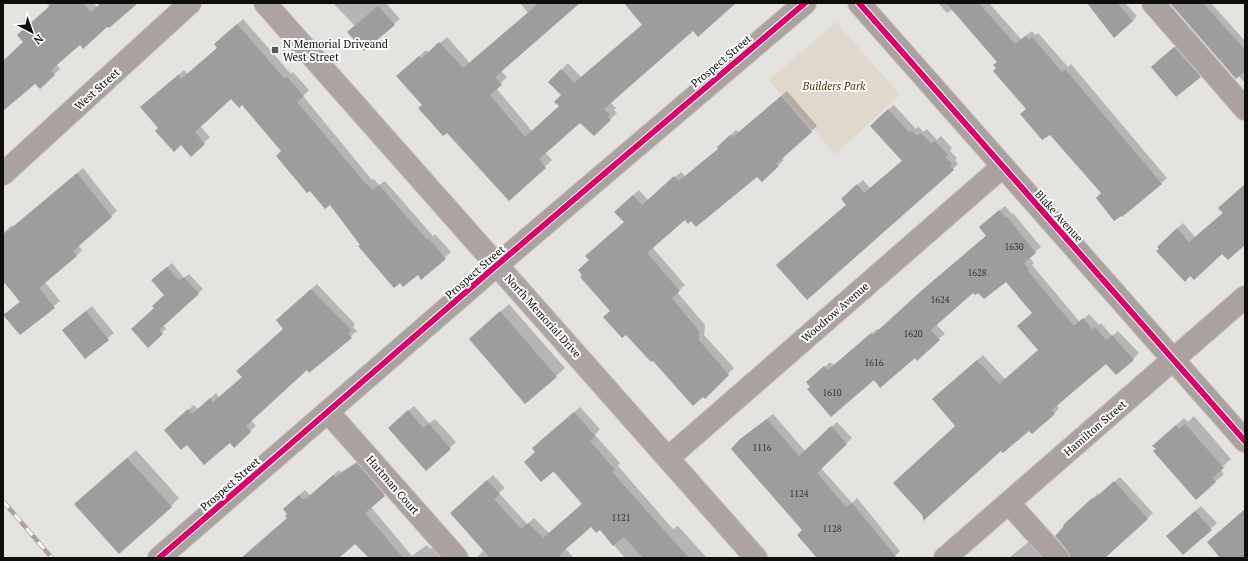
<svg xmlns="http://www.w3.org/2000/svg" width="1248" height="561" font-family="'PT Serif',serif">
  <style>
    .green { fill: #e1d7cb }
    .shadow { fill: #0003 }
    .building { fill: #9f9c9f }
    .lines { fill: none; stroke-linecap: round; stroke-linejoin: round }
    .minor-casing { stroke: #c2c1bf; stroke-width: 24 }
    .major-casing { stroke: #c2c1bf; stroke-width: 24 }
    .minor { stroke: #aba29f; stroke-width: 22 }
    .major { stroke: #ada3a0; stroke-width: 22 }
    .rail-casing { stroke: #a9a3a0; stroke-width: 4.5 }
    .rail { stroke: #fff; stroke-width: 3; stroke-dasharray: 9; stroke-linecap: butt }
    .cycleway-casing { stroke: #fff; stroke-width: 8 }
    .cycleway { stroke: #d6006c; stroke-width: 6 }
    .poi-dot { fill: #5a5956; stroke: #fff; stroke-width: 1.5 }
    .labels { text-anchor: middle; stroke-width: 4; stroke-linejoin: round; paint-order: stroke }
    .number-label { font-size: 9px; fill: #333231 }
    .poi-label { font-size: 11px; fill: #0f0e0c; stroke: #fff; text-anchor: start }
    .street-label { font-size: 11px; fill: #0f0e0c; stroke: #fff }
    .park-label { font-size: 11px; font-style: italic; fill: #503103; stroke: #fff }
  </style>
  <rect width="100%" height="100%" fill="#e5e3e0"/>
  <path class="green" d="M836 22 900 95 835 154 769 80Z"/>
  <g class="shadow">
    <path d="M46 3H93L97 7 101 3H137L80 44 56 64 60 69 40 87 35 82 3 109V61L24 42 49 6Z"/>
    <path d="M333 3H386L400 19 394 24 355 26Z"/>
    <path d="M520 3H579L501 71 507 77 496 88 532 131 560 106 562 95 556 75 568 63 581 77 643 24 633 3H736L693 29 610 102 616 108 614 110 617 113 594 135 580 121 545 152 552 160 510 200 423 104 404 70 426 50 429 53 447 37 470 63 528 13Z"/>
    <path d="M938 3H989L1021 39 1032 31 1035 35 1038 33 1068 67 1071 64 1167 178 1122 216 1027 108 997 68 998 61 953 9 947 13Z"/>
    <path d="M1087 3H1125L1137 16 1133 21Z"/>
    <path d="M1171 3H1211L1245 41V83Z"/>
    <path d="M243 19 291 74 293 72 309 90 303 96 372 180 374 179 379 185 385 181 433 236 435 234 451 252 421 278 418 274 361 244 330 204 242 104 231 98 200 126 210 137 191 155 181 144 160 128 147 102 184 70 188 74 218 47 221 39Z"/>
    <path d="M1181 42 1206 71 1200 76 1158 61Z"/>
    <path d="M787 91 817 126 782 158 784 160 762 180 757 175 691 220 685 219 652 247 685 285 677 292 705 325 704 335 734 368 705 397 653 359 611 311 585 265 625 222 621 206 639 190 648 200 681 172 685 176 719 148 724 141 736 130 739 132Z"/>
    <path d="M894 105 916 129 918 126 923 132 927 129 937 140 941 136 952 148 950 151 957 158 955 160 958 164 953 169 777 265 847 204 848 193 863 180 870 188 903 160 876 120Z"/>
    <path d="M83 168 117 211 78 245 82 250 76 256 45 282 60 301 20 334 4 315 21 301 3 279V233L12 225 13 227Z"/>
    <path d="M1245 185V243L1222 252 1160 249 1158 247 1183 223 1195 237 1224 212Z"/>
    <path d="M1005 206 1012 214 1013 213 1041 247 1029 257 1034 263 1032 265 1080 322 1089 314 1099 325 1101 323 1112 336 1118 331 1139 353 1133 359 1116 374 1107 363 1057 405 1059 408 1054 414 1029 429 956 425 938 394 983 355 1005 379 1039 350 1033 312 1006 280 973 292 936 324 945 334 915 357 874 379 811 387 813 377 830 362 834 365 877 329 879 330 927 286 987 235 986 222Z"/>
    <path d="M172 263 184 278 189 274 203 289 163 325 166 329 148 346 155 308 165 295 157 276Z"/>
    <path d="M317 284 355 324 353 327 357 331 310 371 307 368 251 420 256 426 234 446 230 442 187 443 171 425 194 405 198 409 216 393 219 397 243 377 284 328 282 315Z"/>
    <path d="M509 304 565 368 525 403 470 339Z"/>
    <path d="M92 306 114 333 85 358 69 325Z"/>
    <path d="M414 406 429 423 435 419 456 442 426 470 395 422Z"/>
    <path d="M580 407 600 429 595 435 620 463 618 466 673 529 678 526 707 558H625L600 529 591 525 565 548 574 558H476L484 550 457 508 493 475 505 488 499 493 527 524 534 518 549 533 583 503 536 451 539 442Z"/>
    <path d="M773 414 805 451 837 422 852 438 821 468 852 503 857 498 900 551 893 558H819L747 434Z"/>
    <path d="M1194 416 1231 459 1220 469 1224 474 1196 499 1157 449 1162 438 1184 418 1188 422Z"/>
    <path d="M136 450 179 498 171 506 84 496Z"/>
    <path d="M363 458 390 489 371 507 412 556 424 547 427 545 430 549 438 543 450 558H378L355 542 337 558H248L288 518 290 503 305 490 310 495 313 493 339 470 341 472Z"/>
    <path d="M1120 477 1153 513 1104 558H1071L1070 520 1098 493 1099 495Z"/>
    <path d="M1201 506 1217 523 1183 553 1173 531Z"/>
    <path d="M1033 538 1053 558H1009Z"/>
  </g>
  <g class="building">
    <path d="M53 3H83L91 12 101 3H138L109 28 107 27 83 49 80 45 51 70 55 75 40 89 35 84 3 111V61L23 42 17 35Z"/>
    <path d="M539 3H580L495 77 502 85 490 95 525 137 559 106 554 102 561 95 548 82 561 69 574 83 642 25 624 3H736L698 37 693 31 604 109 610 115 608 117 611 120 594 136 580 123 539 159 546 168 509 201 447 133 443 136 418 108 422 105 396 76 419 56 421 59 439 42 463 68Z"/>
    <path d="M946 3H979L1015 44 1026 36 1029 40 1032 37 1062 72 1065 69 1162 184 1122 217 1121 216 1114 221 1096 198 1101 193 1050 135 1042 140 1020 114 1026 109 993 71 996 68 993 65 997 62Z"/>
    <path d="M1087 3H1117L1133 21 1114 38Z"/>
    <path d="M1170 3H1203L1245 50V71L1236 79Z"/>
    <path d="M378 6 395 25 364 51 347 32Z"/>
    <path d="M237 24 285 79 287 77 304 96 297 102 366 184H367L373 190 379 185 427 240 429 239 446 259 421 280 418 275 403 287 400 283 394 288 358 246 360 245 330 205 325 209 310 191 307 193 276 156 281 151 242 105 239 108 231 99 195 132 205 144 191 157 181 145 174 152 155 131 158 128 140 107 178 75 181 79 217 48 214 44Z"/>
    <path d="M1174 47 1201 77 1176 97 1151 67Z"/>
    <path d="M781 96 812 132 776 164 779 166 762 182 757 177 696 227 691 221 688 224 685 220 647 253 680 291 672 298 699 331V340L729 375 705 399 703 397 693 406 653 361 651 362 626 335 622 338 603 317 610 311 580 277 582 275 578 270 589 260 585 256 624 222 614 212 633 195 642 205 674 176 679 181 718 149 717 147 730 135 733 137Z"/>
    <path d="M888 109 910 133 912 131 917 136 921 133 931 144 935 141 948 155 945 157 952 164 950 166 954 170 807 300 776 265 846 205 841 199 857 184 864 193 902 161 870 126Z"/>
    <path d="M77 173 112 217 73 251 77 256 39 288 55 308 20 335 3 315 20 302 3 281V235Z"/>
    <path d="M1245 184V245L1228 260 1222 254 1194 280 1190 276 1185 282 1156 251 1159 249 1157 247 1177 228 1189 242 1223 213 1218 208Z"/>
    <path d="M999 210 1006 218 1007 217 1036 253 1024 263 1029 269 1028 271 1074 326 1083 318 1093 330 1095 327 1106 340 1112 335 1134 360 1116 375 1106 364 1054 408 1052 411 1055 414 1032 434 1029 431 1003 453 1001 451 923 521V516L893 483 955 426 932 399 977 360 999 384 1038 350 1017 326 1032 313 1006 282 984 299 978 293 975 295 973 293 931 330 940 340 917 361 915 358 880 388 874 380 831 417 807 389 810 387 806 382 824 366 828 370 871 333 873 335 920 292 986 236 979 227Z"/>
    <path d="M167 267 179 281 184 277 199 294 159 330 163 334 148 348 131 329 154 308 152 306 164 295 151 280Z"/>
    <path d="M311 289 351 330 348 333 352 338 309 373 307 370 246 426 251 432 234 448 230 443 204 465 187 445 181 450 164 430 188 409 192 414 210 398 213 402 242 377 236 371 283 329 276 320Z"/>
    <path d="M86 311 109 340 85 359 62 330Z"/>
    <path d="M500 311 557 377 525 404 469 339Z"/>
    <path d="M408 410 423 428 429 424 451 449 426 471 388 428Z"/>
    <path d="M574 412 595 436 590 441 615 470 612 472 689 558H643L624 537 613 546 600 530 596 533 591 527 559 555 562 558H490L450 513 487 480 500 494 494 499 521 529 528 523 543 538 582 504 554 472H553L541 482 524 462 535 452 532 448Z"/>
    <path d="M767 419 799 456 831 426 847 444 817 473 846 507 852 503 897 558H817L797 535 802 530 731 449 740 439Z"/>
    <path d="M1185 424 1224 468 1212 478 1216 482 1196 500 1153 451 1156 449 1152 446 1176 425 1179 429Z"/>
    <path d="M127 458 172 507 119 554 74 504Z"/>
    <path d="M357 463 385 496 365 513 403 558H369L355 544 339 558H241L287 518 285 516 287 514 283 509 299 495 303 500 306 499 333 475 335 477Z"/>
    <path d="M1114 481 1148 519 1105 558H1070L1067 550 1055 536 1064 526 1063 525 1092 498 1094 499Z"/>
    <path d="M1245 509V558H1220L1207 542Z"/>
    <path d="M1195 511 1212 530 1183 555 1166 536Z"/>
  </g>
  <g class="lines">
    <defs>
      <g id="minor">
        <path d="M859 3 1245 441"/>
        <path d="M1153 3 1245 109"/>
        <path d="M3 174 190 3"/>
        <path d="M328 412 457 558"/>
        <path d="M668 458 1002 167"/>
        <path d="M1009 503 1058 558"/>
        <path d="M159 558 497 265 805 3"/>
        <path d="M945 558 1245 297"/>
      </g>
      <path id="major" d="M265 3 756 558"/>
    </defs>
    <use href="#minor" class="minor-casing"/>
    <use href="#major" class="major-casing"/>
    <use href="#minor" class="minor"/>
    <use href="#major" class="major"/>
    <defs>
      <path id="rail" d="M3 501 52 558"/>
    </defs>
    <use href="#rail" class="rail-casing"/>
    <use href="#rail" class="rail"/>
    <defs>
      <g id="cycleway">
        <path d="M859 3 1245 441"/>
        <path d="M159 558 497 265 805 3"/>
      </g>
    </defs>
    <use href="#cycleway" class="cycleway-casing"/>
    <use href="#cycleway" class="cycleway"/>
  </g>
  <rect class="poi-dot" x="271" y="46" width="8" height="8" rx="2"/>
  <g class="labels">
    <g class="number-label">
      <text x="1014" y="250">1630</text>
      <text x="977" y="276">1628</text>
      <text x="940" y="303">1624</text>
      <text x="913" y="337">1620</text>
      <text x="874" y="366">1616</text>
      <text x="832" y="396">1610</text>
      <text x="762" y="451">1116</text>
      <text x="799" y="497">1124</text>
      <text x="621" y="521">1121</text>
      <text x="832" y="532">1128</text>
    </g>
    <g class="poi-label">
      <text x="283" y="48">N Memorial Driveand<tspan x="283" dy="13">West Street</tspan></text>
    </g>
    <g class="street-label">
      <text transform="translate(721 61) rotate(-40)" y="4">Prospect Street</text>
      <text transform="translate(97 89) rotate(-42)" y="4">West Street</text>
      <text transform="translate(1059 216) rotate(48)" y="4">Blake Avenue</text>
      <text transform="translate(475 272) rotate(-41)" y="4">Prospect Street</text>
      <text transform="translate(835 312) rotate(-41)" y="4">Woodrow Avenue</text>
      <text transform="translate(543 316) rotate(48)" y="4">North Memorial Drive</text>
      <text transform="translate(1095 428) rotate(-41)" y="4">Hamilton Street</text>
      <text transform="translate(230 484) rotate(-41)" y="4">Prospect Street</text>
      <text transform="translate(393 485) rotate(49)" y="4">Hartman Court</text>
    </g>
    <g class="park-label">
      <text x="834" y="90">Builders Park</text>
    </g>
  </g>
  <rect width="1248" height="561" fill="none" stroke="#0f0e0c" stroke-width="8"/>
  <g transform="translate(32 32) rotate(139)" stroke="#ffffff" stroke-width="3" paint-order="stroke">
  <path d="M0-3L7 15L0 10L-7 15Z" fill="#0f0e0c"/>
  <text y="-6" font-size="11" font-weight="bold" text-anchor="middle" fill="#0f0e0c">N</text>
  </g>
</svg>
